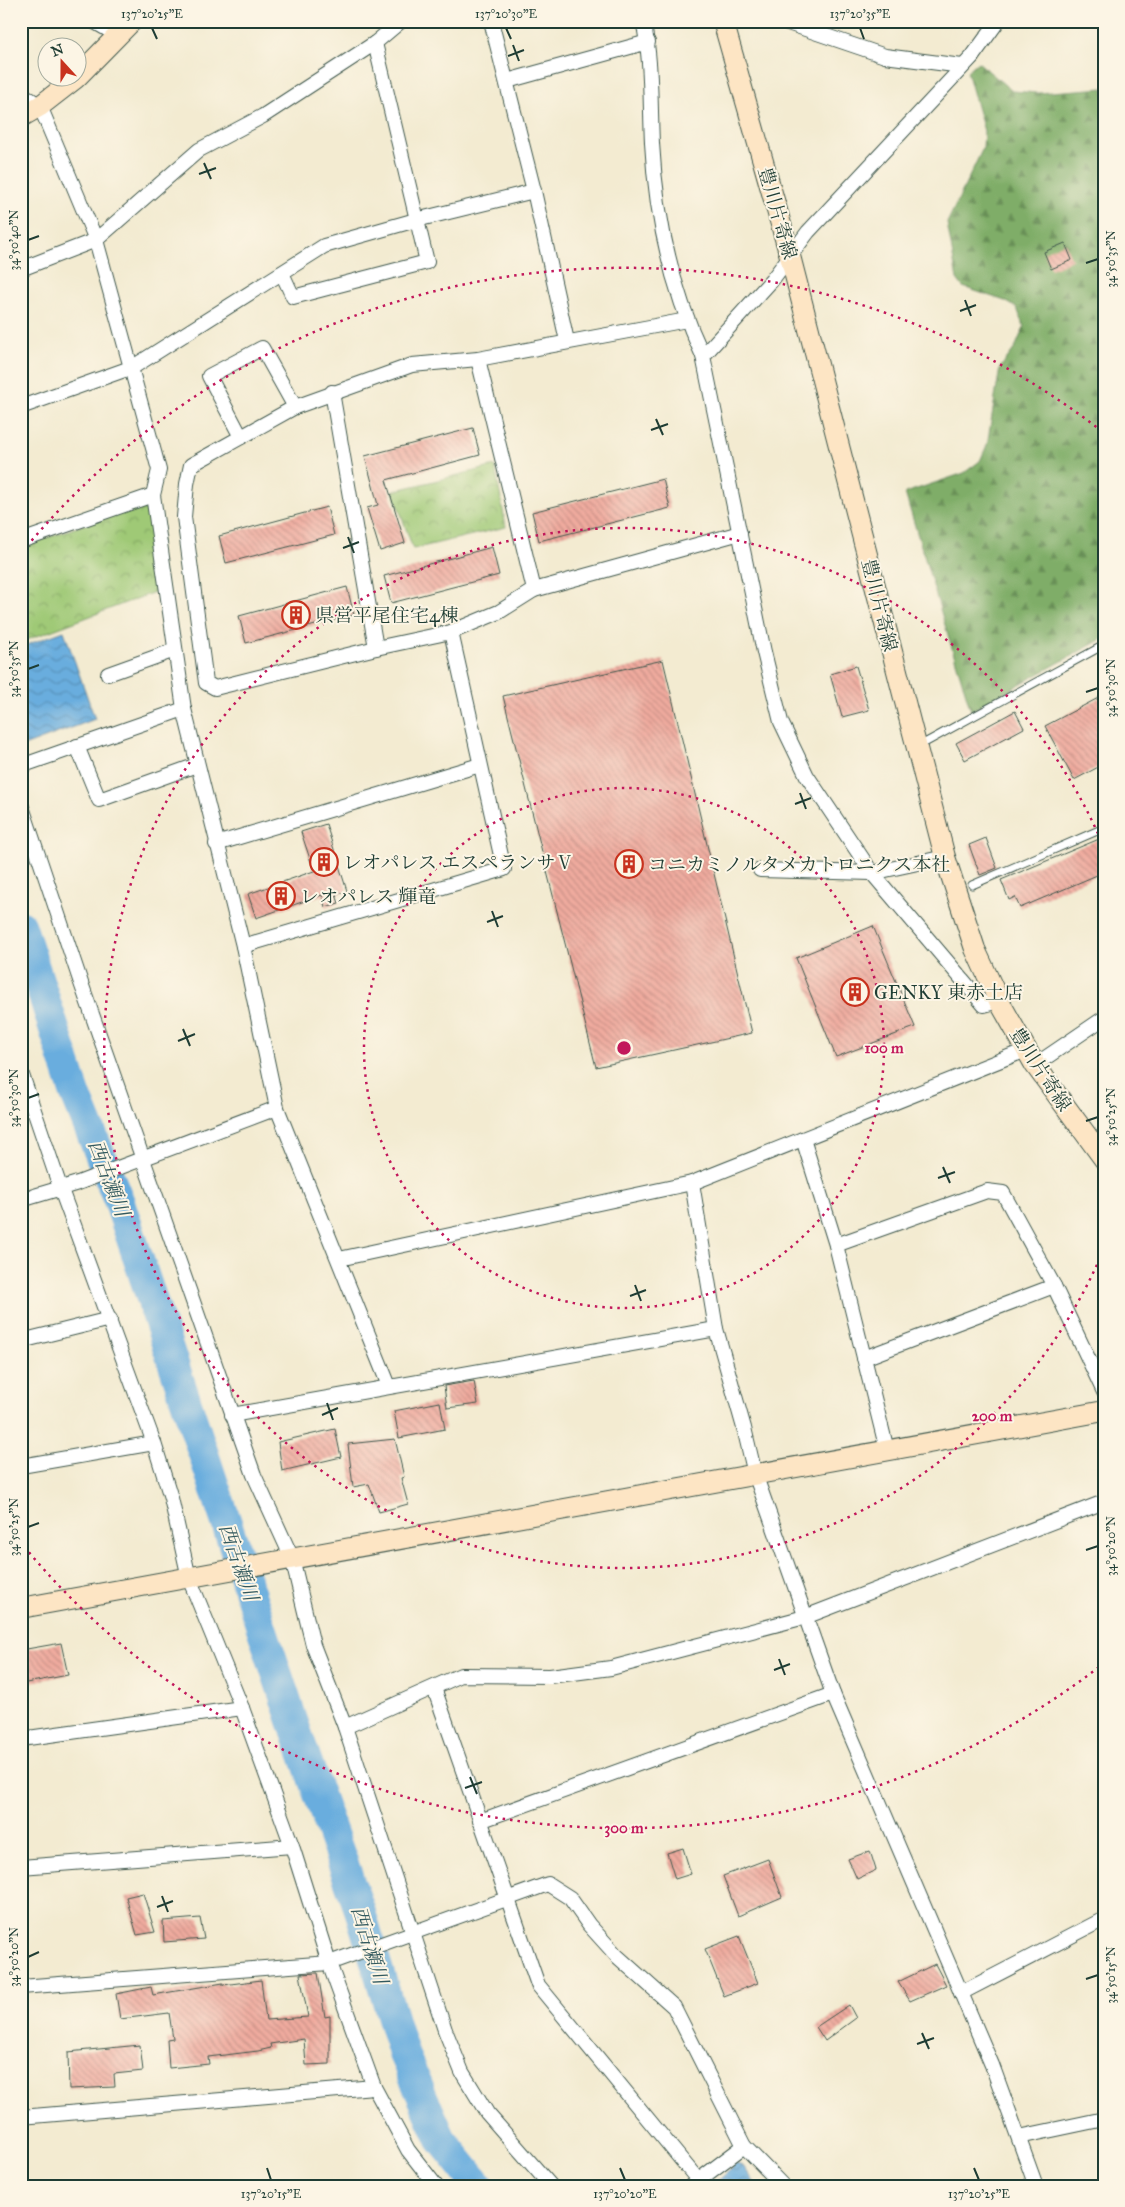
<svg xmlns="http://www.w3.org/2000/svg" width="1125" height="2207" font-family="'IM FELL Great Primer','Noto Serif JP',serif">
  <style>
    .forest { fill: url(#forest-firs); stroke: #4f754e }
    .park { fill: url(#park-crowns); stroke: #5f8355 }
    .water { fill: url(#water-waves); stroke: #447589 }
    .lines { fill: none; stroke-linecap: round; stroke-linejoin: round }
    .river { stroke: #69adde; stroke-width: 31 }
    .building { fill: url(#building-back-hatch) }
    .lane-casing { stroke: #3f574c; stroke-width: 9 }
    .street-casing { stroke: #3f574c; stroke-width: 16 }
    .secondary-casing { stroke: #3f574c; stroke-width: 22 }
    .lane { stroke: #fff; stroke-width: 7 }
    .street { stroke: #fff; stroke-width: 14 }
    .secondary { stroke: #fde5c4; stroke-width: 20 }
    .ticks { fill: none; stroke: #1f3d34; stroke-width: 2 }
    .ring { fill: none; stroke: #c2185b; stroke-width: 2.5; stroke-dasharray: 2.5 5 }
    .labels { text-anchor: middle; stroke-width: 4; stroke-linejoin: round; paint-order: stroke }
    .street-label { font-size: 19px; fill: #1f3d34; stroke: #fcf5e5 }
    .poi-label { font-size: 19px; fill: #1f3d34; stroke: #fcf5e5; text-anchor: start }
    .water-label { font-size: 20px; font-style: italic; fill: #32595e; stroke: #fcf5e5 }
    .centre { fill: #c2185b; stroke: #fcf5e5; stroke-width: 2.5 }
    .ring-label { font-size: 15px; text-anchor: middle; font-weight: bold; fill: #c2185b; stroke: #fcf5e5; stroke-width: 4; stroke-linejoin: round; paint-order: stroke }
    .neatline { fill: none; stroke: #1f3d34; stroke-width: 2 }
    .ticks-label { font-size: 12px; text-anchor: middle; fill: #1f3d34 }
  </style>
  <defs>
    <pattern id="forest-firs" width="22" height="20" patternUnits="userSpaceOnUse" patternTransform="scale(1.25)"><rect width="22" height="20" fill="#7fad67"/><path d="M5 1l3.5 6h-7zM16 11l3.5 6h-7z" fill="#678e56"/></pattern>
    <pattern id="park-crowns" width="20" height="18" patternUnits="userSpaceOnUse" patternTransform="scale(1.25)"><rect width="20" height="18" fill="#9fc976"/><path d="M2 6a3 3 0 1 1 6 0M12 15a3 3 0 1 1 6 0" fill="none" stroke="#81a462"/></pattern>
    <pattern id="water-waves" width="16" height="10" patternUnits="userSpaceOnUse" patternTransform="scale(1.25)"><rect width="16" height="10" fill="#69adde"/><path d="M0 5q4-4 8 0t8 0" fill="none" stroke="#568eb5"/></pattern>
    <pattern id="building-back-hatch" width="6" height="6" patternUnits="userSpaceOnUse" patternTransform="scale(1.25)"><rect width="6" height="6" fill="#f0ab9f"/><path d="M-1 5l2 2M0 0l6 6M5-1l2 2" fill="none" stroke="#c28c82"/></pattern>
  </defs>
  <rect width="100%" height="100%" fill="#fcf5e5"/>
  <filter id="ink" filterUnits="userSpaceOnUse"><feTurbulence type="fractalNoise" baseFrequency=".02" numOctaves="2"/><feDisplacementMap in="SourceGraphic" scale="10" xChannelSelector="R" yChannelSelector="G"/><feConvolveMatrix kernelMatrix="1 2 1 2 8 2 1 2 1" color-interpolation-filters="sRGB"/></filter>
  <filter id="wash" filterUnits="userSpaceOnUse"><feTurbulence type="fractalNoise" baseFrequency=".0096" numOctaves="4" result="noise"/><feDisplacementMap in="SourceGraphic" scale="20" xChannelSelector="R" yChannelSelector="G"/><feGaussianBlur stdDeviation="1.12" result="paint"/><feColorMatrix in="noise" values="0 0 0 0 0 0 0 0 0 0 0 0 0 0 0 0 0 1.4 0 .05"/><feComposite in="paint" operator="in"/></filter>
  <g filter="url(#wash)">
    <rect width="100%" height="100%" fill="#f3ebd1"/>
    <path class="forest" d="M978 62 1012 91 1038 93 1104 88V638L971 711 905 493 964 473 980 461 987 445 1000 368 1015 348 1024 327 1017 308 1005 301 963 287 957 279 947 223 983 148 984 131 967 71Z"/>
    <g class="park">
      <path d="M495 466 506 527 413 549 393 491Z"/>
      <path d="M148 502 160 590 21 642V547Z"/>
    </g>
    <g class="water">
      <path d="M64 631 95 719 21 747V647Z"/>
      <path d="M736 2164 743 2166 757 2186H711Z"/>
    </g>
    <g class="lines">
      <path class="river" d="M21 926 75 1093 119 1201 296 1731 360 1911 404 2055 441 2139 479 2186"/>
    </g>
    <g id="blocks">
      <g class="building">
        <path d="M1065 243 1072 260 1051 269 1044 252Z"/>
        <path d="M473 428 480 455 386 480 405 543 380 551 367 508 378 505 365 456Z"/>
        <path d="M663 479 670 508 539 541 532 512Z"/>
        <path d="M327 507 334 535 226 563 219 536Z"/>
        <path d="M492 547 499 575 391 603 384 576Z"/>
        <path d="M347 587 354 615 246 643 239 616Z"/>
        <path d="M663 660 752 1033 596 1067 503 696Z"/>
        <path d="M856 666 869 710 842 717 830 674Z"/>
        <path d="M1104 695V764L1074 780 1045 726Z"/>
        <path d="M1015 711 1024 728 965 760 956 743Z"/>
        <path d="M326 824 347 891 336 895 339 903 325 907 322 895 256 918 248 894 314 871 301 832Z"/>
        <path d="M1104 837V872L1020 908 1015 897 1009 900 1001 880Z"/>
        <path d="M986 838 997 868 980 875 969 845Z"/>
        <path d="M873 926 915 1027 836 1057 796 958Z"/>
        <path d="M474 1381 478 1404 447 1408 444 1386Z"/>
        <path d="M440 1402 445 1429 399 1438 394 1411Z"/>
        <path d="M335 1429 341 1457 282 1471 278 1442Z"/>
        <path d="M395 1439 404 1477 401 1478 408 1504 379 1512 369 1484 353 1487 348 1444Z"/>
        <path d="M61 1643 68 1675 21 1684V1650Z"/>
        <path d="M683 1848 691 1874 675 1879 667 1853Z"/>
        <path d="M870 1851 876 1870 857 1879 848 1859Z"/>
        <path d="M768 1859 782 1897 738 1916 723 1876Z"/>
        <path d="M143 1893 155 1932 137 1935 126 1897Z"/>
        <path d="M200 1918 204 1939 164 1942 163 1921Z"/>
        <path d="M739 1936 758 1983 724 1996 705 1949Z"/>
        <path d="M935 1964 946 1985 910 2001 898 1982Z"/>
        <path d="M318 1973 325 2017 330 2016V2064L306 2065 304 2039 270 2044 271 2048 258 2051 208 2057 209 2064 169 2068 167 2040 173 2039 169 2013 120 2019 116 1994 151 1987 153 1995 223 1983V1985L261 1980 266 2020 308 2017 300 1974Z"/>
        <path d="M849 2005 856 2018 825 2041 816 2027Z"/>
        <path d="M140 2045 143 2071 114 2074 115 2087 69 2089 68 2052Z"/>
      </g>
    </g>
  </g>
  <g filter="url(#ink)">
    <use href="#blocks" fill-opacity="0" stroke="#3f574c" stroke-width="1"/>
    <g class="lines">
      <defs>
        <g id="lane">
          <path d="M919 746 1104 645"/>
          <path d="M972 885 1104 828"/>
        </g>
        <g id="street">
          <path d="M93 21 119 36"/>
          <path d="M491 21 534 191 567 341"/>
          <path d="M643 21C652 61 650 102 652 143 656 218 671 288 703 356L764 652 781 722 807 776 872 873 984 1005 999 1001"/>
          <path d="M782 21 885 56 962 66"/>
          <path d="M507 81 648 42"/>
          <path d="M21 93 40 106 96 240 159 470 153 495 184 709 243 946 277 1108 389 1386"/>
          <path d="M21 269 96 240 199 150 263 116 375 43 401 21"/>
          <path d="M282 273 293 297 427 262 375 43"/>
          <path d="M687 320 478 359 412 365 295 407 191 465 187 484 184 517 206 683 215 688 376 648 451 632 499 612 534 590 740 533"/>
          <path d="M703 356 772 280 808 232 972 57 998 21"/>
          <path d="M478 359 534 590"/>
          <path d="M332 392 376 648"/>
          <path d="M21 407 133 367 324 246 416 220 534 191"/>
          <path d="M241 437 209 376 262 348 295 407"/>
          <path d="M21 541 153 495"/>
          <path d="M108 674 175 650"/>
          <path d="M77 746 99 800 197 765"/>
          <path d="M21 766 184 709"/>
          <path d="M21 804 81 983 254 1475 292 1558 313 1645 345 1727 445 2030 462 2072 487 2113 551 2186"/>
          <path d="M216 844 480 765"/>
          <path d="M760 870 872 873 945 857"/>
          <path d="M243 946 504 869 451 632"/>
          <path d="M1035 1065 1104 1018"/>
          <path d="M21 1072 60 1187 154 1443 171 1498 189 1578 242 1708 292 1846 329 1963 374 2087 408 2150 436 2186"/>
          <path d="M803 1139 836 1245 887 1450"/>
          <path d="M692 1183 716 1329 744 1428 755 1474 833 1694 992 2065 1036 2186"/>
          <path d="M21 1200 78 1183 277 1108"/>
          <path d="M836 1245 987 1191 1003 1193 1054 1286 1104 1392"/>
          <path d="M339 1259 692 1183 1026 1050"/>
          <path d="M21 1341 110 1319"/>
          <path d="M864 1358 1054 1286"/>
          <path d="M232 1415 716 1329"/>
          <path d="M21 1466 154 1443"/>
          <path d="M434 1688 538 1985 698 2180"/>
          <path d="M345 1727 461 1675 550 1676 611 1668 805 1617 1104 1502"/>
          <path d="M21 1739 242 1708"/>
          <path d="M480 1821 833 1694"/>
          <path d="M21 1867 292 1846"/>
          <path d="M21 1987 329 1963 548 1884 570 1898 589 1925 617 1956 674 2007 744 2146 783 2186"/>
          <path d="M961 1993 1104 1919"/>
          <path d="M21 2117 374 2087"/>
          <path d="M1019 2137 1104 2119"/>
          <path d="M691 2186 744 2146"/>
        </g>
        <g id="secondary">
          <path d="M723 21 790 256 945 857 975 949 999 1001 1035 1065 1104 1159"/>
          <path d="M78 76 132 21"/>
          <path d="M21 117 40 106 76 78"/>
          <path d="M21 1608 1104 1411"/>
        </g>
      </defs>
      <use href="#lane" class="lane-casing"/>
      <use href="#street" class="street-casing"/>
      <use href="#secondary" class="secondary-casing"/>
      <use href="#lane" class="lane"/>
      <use href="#street" class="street"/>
      <use href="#secondary" class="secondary"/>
    </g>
  </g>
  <path class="ticks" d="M152 28 157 39M506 28 511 39M860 28 864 39M513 45 519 61M508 56 524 50M204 163 211 179M199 174 216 168M28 240 39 236M1086 263 1098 259M965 300 971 316M960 311 976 305M656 419 663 435M651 430 668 424M348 537 354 553M343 548 359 542M28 669 39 665M1086 692 1098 688M800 793 806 809M795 804 811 798M492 911 498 927M487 922 503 916M183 1029 190 1046M178 1041 195 1034M28 1098 39 1094M1086 1121 1098 1117M943 1167 950 1183M938 1178 955 1172M635 1285 641 1301M630 1296 646 1290M327 1403 333 1420M322 1415 338 1408M28 1527 39 1523M1086 1550 1098 1546M779 1659 785 1675M774 1670 790 1664M470 1777 477 1794M465 1788 482 1782M162 1896 168 1912M157 1907 173 1901M28 1957 39 1952M1086 1979 1098 1975M922 2033 929 2049M917 2044 934 2038M267 2168 271 2180M620 2168 625 2180M974 2168 979 2180"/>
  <g class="ring">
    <circle cx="624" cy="1048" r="260"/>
    <path d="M1103 1251A520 520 0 1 1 1103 845"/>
    <path d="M1099 1667A780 780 0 0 1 22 1544M22 552A780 780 0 0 1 1099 429"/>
  </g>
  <defs>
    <symbol id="building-ring" viewBox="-11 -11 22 22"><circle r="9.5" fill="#fcf5e5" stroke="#c8321e" stroke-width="1.5"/><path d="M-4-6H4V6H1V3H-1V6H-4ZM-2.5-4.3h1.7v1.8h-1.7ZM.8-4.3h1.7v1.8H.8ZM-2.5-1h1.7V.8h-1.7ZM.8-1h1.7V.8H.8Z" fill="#c8321e"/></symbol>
  </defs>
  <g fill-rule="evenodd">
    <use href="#building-ring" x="280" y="599" width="32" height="32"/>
    <use href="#building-ring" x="308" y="846" width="32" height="32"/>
    <use href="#building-ring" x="613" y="848" width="32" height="32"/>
    <use href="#building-ring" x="265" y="880" width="32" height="32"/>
    <use href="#building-ring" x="839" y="976" width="32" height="32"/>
  </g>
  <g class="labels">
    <g class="street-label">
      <text transform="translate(778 213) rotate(74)" y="7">豊川片寄線</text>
      <text transform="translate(880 605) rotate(76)" y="7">豊川片寄線</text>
      <text transform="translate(1041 1069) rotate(57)" y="7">豊川片寄線</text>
    </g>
    <g class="poi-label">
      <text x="315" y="622">県営平尾住宅4棟</text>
      <text x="343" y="869">レオパレス エスペランサⅤ</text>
      <text x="648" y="871">コニカミノルタメカトロニクス本社</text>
      <text x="300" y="903">レオパレス 輝竜</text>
      <text x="874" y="999">GENKY 東赤土店</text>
    </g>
    <g class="water-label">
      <text transform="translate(109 1178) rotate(69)" y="7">西古瀬川</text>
      <text transform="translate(239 1562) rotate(71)" y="7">西古瀬川</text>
      <text transform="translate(370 1945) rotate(73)" y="7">西古瀬川</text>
    </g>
  </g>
  <circle cx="624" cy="1048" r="8" class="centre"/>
  <g class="ring-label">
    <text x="884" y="1053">100 m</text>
    <text x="992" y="1421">200 m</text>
    <text x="624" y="1833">300 m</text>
  </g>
  <rect width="1125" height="2207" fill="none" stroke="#fcf5e5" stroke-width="55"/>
  <g transform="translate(62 62) rotate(339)"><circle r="24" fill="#fcf5e5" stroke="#a4ab9e"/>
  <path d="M0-4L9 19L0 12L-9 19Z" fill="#c8321e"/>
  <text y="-8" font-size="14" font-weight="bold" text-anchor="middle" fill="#1f3d34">N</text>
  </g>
  <rect x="28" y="28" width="1070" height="2152" class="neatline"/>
  <g class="ticks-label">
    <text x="152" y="18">137°20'25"E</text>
    <text x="506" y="18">137°20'30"E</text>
    <text x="860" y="18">137°20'35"E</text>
    <text transform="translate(14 240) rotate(-90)" y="4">34°50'40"N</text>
    <text transform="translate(1111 259) rotate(-90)" y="4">34°50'35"N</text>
    <text transform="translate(14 669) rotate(-90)" y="4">34°50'35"N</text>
    <text transform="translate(1111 688) rotate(-90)" y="4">34°50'30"N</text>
    <text transform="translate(14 1098) rotate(-90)" y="4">34°50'30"N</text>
    <text transform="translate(1111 1117) rotate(-90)" y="4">34°50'25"N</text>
    <text transform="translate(14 1527) rotate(-90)" y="4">34°50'25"N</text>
    <text transform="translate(1111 1546) rotate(-90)" y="4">34°50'20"N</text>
    <text transform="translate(14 1957) rotate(-90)" y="4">34°50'20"N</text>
    <text transform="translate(1111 1975) rotate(-90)" y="4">34°50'15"N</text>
    <text x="271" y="2198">137°20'15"E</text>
    <text x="625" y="2198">137°20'20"E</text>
    <text x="979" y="2198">137°20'25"E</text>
  </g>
</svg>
